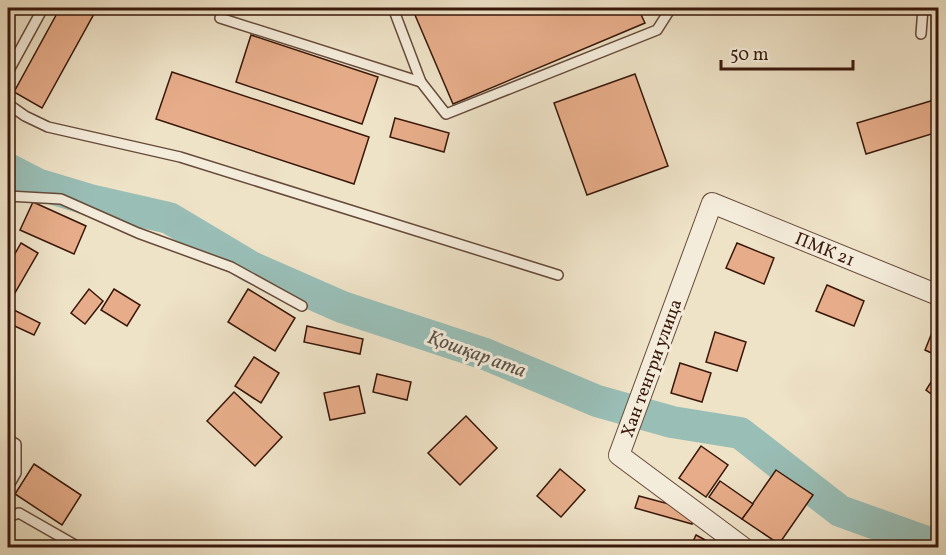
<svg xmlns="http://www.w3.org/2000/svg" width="946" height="555" font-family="Vollkorn,serif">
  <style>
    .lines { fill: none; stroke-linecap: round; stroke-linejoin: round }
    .river { stroke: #99beb6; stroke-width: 32 }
    .building { fill: #e7ad8a; stroke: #38170a; stroke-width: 1.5 }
    .lane-casing { stroke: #664a39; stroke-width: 12 }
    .street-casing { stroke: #664a39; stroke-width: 22 }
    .lane { stroke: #f4ecdb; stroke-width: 9 }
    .street { stroke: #f4ecdb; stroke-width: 20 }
    .labels { text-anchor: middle; stroke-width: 6; stroke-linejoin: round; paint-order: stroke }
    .street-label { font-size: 18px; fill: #38170a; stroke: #f4ecdb }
    .water-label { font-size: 20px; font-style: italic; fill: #5a5146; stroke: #f4ecdb }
  </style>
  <rect width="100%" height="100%" fill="#eee2c7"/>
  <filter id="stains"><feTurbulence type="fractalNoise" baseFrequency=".00333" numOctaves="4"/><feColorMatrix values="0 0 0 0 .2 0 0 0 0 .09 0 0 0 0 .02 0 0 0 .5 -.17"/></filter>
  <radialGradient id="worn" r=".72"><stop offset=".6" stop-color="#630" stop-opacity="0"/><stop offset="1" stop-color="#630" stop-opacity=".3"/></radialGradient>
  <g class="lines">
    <path class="river" d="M8 169 37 184 90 200 169 218 251 267 342 307 485 354 597 401 672 422 740 433 840 511 938 546"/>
  </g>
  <g class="building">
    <path d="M60 8H86L95 12 42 108 14 92Z"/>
    <path d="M412 8H638L645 23 453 104Z"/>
    <path d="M251 35 378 77 362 124 236 82Z"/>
    <path d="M172 72 369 137 354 184 156 119Z"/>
    <path d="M635 74 668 166 587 195 554 103Z"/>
    <path d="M934 100 938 117V132L866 154 857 123Z"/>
    <path d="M395 118 449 133 444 152 390 137Z"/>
    <path d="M33 202 86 226 74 254 20 230Z"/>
    <path d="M21 243 38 253 8 305V266Z"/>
    <path d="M737 243 774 258 764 284 726 268Z"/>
    <path d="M827 285 864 301 854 326 816 311Z"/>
    <path d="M89 289 103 301 85 324 71 313Z"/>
    <path d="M114 289 140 305 127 326 101 310Z"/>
    <path d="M248 289 295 318 275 351 228 322Z"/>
    <path d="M8 307 40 323 34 335 8 323Z"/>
    <path d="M935 325 938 326V356L925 350Z"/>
    <path d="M307 326 363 339 360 354 304 342Z"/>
    <path d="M715 332 746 342 737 371 706 362Z"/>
    <path d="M254 357 279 373 261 403 235 386Z"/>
    <path d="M680 363 711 373 702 402 671 393Z"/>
    <path d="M938 371V399L926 390Z"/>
    <path d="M377 374 411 382 407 400 373 392Z"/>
    <path d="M359 386 365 413 330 420 324 393Z"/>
    <path d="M234 392 282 437 255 466 207 421Z"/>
    <path d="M466 416 497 448 460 485 428 453Z"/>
    <path d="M701 446 728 465 706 497 679 478Z"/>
    <path d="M34 464 81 495 62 525 15 494Z"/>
    <path d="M560 469 585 490 561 517 537 496Z"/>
    <path d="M776 470 813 495 779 544 742 519Z"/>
    <path d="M720 481 753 504 742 519 709 497Z"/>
    <path d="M639 496 695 511 692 524 635 508Z"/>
    <path d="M696 535 720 548H694L691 546Z"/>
  </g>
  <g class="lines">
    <defs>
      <g id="lane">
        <path d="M393 8 421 82 446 114 657 30 671 8"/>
        <path d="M220 18 421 82"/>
        <path d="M921 34 923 8"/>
        <path d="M8 72 43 8"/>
        <path d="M8 104 25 116 48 127 180 157 558 275"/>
        <path d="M8 196 61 199 138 233 231 267 302 306"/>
        <path d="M8 439 16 444V473L8 487"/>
        <path d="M8 517 19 513 75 545"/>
      </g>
      <path id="street" d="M744 548 619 455 712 203 938 295"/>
    </defs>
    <use href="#lane" class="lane-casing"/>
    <use href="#street" class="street-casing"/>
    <use href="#lane" class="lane"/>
    <use href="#street" class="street"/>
  </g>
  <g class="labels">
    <g class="street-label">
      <text transform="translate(825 249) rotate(22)" y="6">ПМК 21</text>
      <text transform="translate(651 368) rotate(-70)" y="6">Хан тенгри улица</text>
    </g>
    <g class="water-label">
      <text transform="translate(477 353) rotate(20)" y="7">Қошқар ата</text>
    </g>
  </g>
  <rect width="946" height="555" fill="none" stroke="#eee2c7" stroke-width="30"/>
  <rect x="9" y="9" width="928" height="537" fill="none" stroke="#38170a" stroke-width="3"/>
  <rect x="15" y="15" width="916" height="525" fill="none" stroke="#38170a" stroke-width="1.5"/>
  <path d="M721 60v9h132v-9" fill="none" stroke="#38170a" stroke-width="3"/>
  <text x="730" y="60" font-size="18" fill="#38170a" stroke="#f4ecdb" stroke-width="4.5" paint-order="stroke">50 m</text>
  <rect width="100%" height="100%" filter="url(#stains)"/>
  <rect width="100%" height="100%" fill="url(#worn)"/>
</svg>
